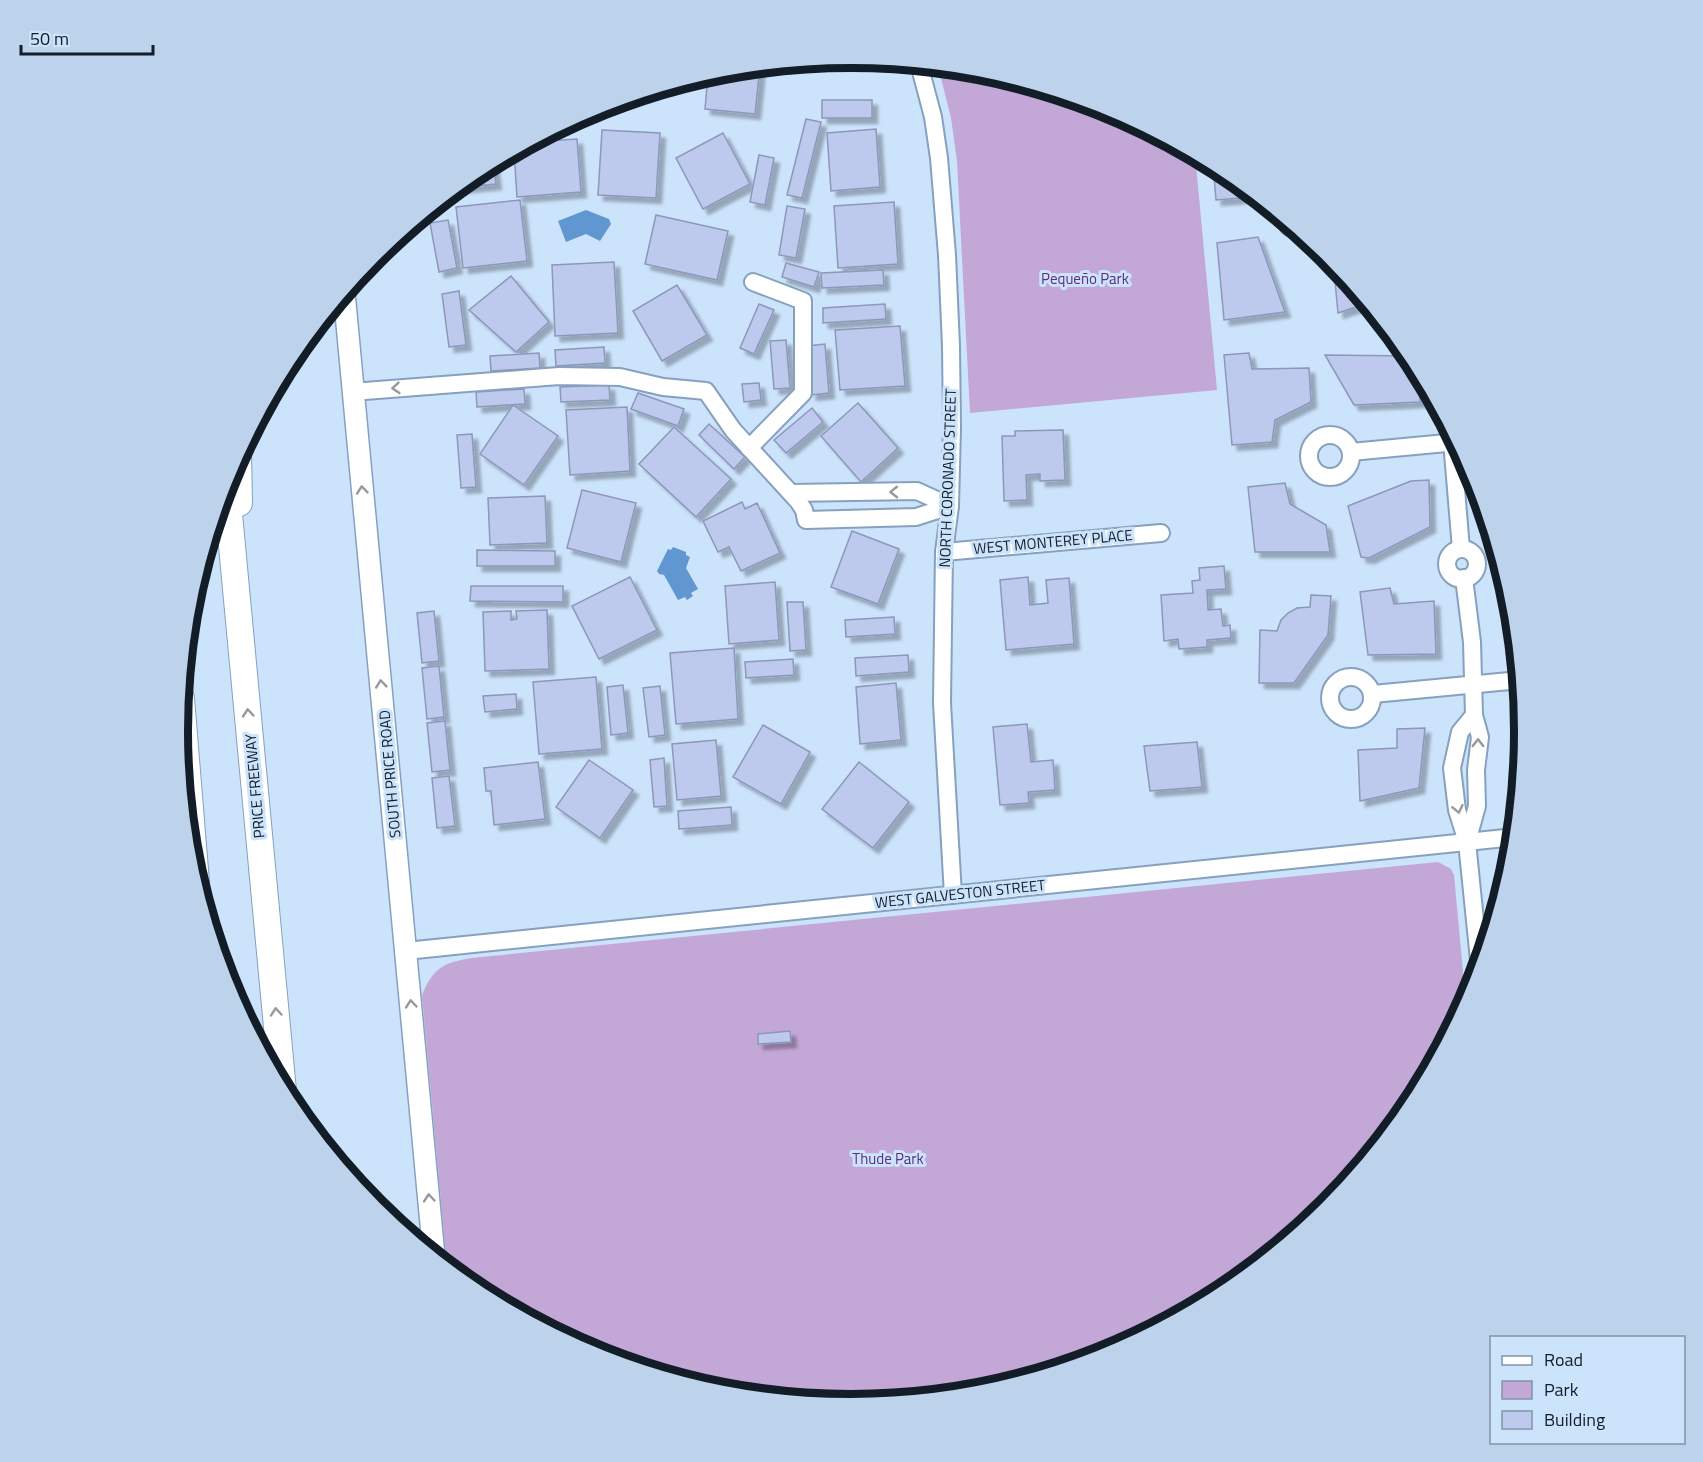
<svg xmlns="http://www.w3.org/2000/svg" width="1703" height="1462" font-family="'Titillium Web',sans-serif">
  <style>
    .green { fill: #c3a7d6 }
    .water { fill: #6197d1 }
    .building { fill: #bec9ee; stroke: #8c97ba; stroke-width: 1.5; filter: url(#shadow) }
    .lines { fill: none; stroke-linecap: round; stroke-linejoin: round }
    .minor-casing { stroke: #86a1be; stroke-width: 20 }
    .major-casing { stroke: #86a1be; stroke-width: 24 }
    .highway-casing { stroke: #86a1be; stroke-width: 28 }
    .minor { stroke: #fff; stroke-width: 16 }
    .major { stroke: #fff; stroke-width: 21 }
    .highway { stroke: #fff; stroke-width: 26 }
    .oneway { stroke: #95999e }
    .labels { text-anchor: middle; stroke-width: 6; stroke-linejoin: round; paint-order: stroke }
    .park-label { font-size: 15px; fill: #5f2d7c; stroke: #cce3fc }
    .street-label { font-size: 15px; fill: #131d28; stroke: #cce3fc }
    .rim { fill: none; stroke: #131d28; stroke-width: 8 }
  </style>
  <defs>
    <filter id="shadow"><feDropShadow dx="5.5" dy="5.5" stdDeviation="1.5" flood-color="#0004"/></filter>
  </defs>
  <rect width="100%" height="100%" fill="#cce3fc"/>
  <g class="green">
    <path d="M938 66 983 70 1110 108 1195 154 1217 390 970 413 957 161 951 118Z"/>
    <path d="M1438 862 1451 869 1454 875 1466 1004 1412 1106 1328 1208 1226 1292 1109 1354 983 1392 851 1405 720 1392 593 1354 477 1291 447 1267 422 995C433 968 443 963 471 958Z"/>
  </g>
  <g class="water">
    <path d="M586 210 609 219 611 224 600 241 586 234 566 242 558 221Z"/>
    <path d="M673 547 686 552V555L690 557 686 568 698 589 691 593 693 596 687 600 685 597 678 600 664 575 659 574 657 571 668 549 671 550Z"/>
  </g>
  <g class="building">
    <path d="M760 66 755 114 705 109 708 74 720 70Z"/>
    <rect x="822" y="100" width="50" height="18"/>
    <path d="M806 119 821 122 802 198 787 195Z"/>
    <path d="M876 129 880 187 831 191 827 133Z"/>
    <path d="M602 130 660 133 656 198 598 195Z"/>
    <path d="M723 133 750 184 703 209 676 158Z"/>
    <path d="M577 139 581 192 517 197 514 151 531 142Z"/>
    <path d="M759 155 774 158 765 205 750 202Z"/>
    <path d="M493 162 496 184 456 188 477 170Z"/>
    <path d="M1213 164 1226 171 1247 188 1240 198 1216 200Z"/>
    <path d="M520 200 527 261 463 268 456 207Z"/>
    <path d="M894 202 898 264 838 268 834 206Z"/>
    <path d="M787 206 805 209 796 258 779 255Z"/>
    <path d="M656 215 728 231 717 280 645 264Z"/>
    <path d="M448 220 457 268 439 272 430 223Z"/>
    <path d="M1258 237 1285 312 1224 320 1217 243Z"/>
    <path d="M1333 260 1368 303 1338 313Z"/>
    <path d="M614 262 618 333 555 336 552 265Z"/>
    <path d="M786 263 819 272 814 287 782 277Z"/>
    <path d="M883 270 884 285 822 288 821 273Z"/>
    <path d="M511 276 549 322 516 352 469 310Z"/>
    <path d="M677 285 707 335 662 361 633 311Z"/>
    <path d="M459 291 466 345 449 347 442 294Z"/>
    <path d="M759 304 774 310 754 354 740 348Z"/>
    <path d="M885 304 886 319 823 323V308Z"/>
    <path d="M900 326 905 386 840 390 835 330Z"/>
    <path d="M786 340 790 388 774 389 770 341Z"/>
    <path d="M825 344 829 393 811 395 807 346Z"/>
    <path d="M604 347 605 363 556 366 555 350Z"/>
    <path d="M539 353 540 368 491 371 490 356Z"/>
    <path d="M1249 353 1252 369 1309 368 1311 402 1275 420 1272 442 1232 445 1224 355Z"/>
    <path d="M1325 355 1411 356 1417 366 1420 402 1354 405Z"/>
    <path d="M759 383 761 400 744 402 742 384Z"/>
    <path d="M609 385 610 400 561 402 560 387Z"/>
    <path d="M524 389 525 404 477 407 476 392Z"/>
    <path d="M638 393 684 409 678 426 631 409Z"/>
    <path d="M858 403 898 448 861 482 821 436Z"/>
    <path d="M513 405 558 436 524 485 480 454Z"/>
    <path d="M627 407 630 471 570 475 566 410Z"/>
    <path d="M812 408 823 422 786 453 774 440Z"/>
    <path d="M709 424 745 457 734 469 699 435Z"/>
    <path d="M674 427 731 479 696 517 639 464Z"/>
    <path d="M1063 430 1065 480 1040 481V474L1026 475 1027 500 1004 501 1002 436H1015V431Z"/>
    <path d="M472 434 476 487 461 488 457 435Z"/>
    <path d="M1429 480 1430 527 1369 558 1361 557 1348 506 1411 481Z"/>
    <path d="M1285 483 1290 504 1326 525 1330 552H1255L1248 487Z"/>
    <path d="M582 490 636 503 621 562 567 548Z"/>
    <path d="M545 496 547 543 490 545 488 498Z"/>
    <path d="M742 502 745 509 757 503 780 553 741 571 729 547 718 552 703 521Z"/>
    <path d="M852 531 899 549 878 604 831 587Z"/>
    <path d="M477 550 555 551V566H477Z"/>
    <path d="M1224 566 1226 589 1207 590 1208 610 1221 609 1223 626 1230 625 1231 638 1207 640V647L1179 649 1178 639 1164 641 1161 595 1193 593 1192 581 1200 580 1199 568Z"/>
    <path d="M630 577 657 630 599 659 572 606Z"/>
    <path d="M1028 577 1030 605 1048 603 1046 580 1069 578 1074 644 1006 650 1000 580Z"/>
    <path d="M1504 580H1507L1513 600 1517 645 1507 646Z"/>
    <path d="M775 582 779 640 729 644 725 586Z"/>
    <path d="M471 586H563V602L470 601Z"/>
    <path d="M1390 588 1394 604 1434 601 1436 654 1368 655 1360 592Z"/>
    <path d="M1311 595 1331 596 1328 635 1294 683H1259L1260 630 1277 631 1281 620 1288 613 1297 608 1310 607Z"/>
    <path d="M787 602H803L806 650 790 651Z"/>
    <path d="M547 610 549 669 485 671 483 612 511 611V620L517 619 516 611Z"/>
    <path d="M434 611 439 661 422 663 417 613Z"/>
    <path d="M894 617 895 634 846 637 845 620Z"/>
    <path d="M734 648 738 719 676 724 670 653Z"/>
    <path d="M908 655 909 672 856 676 855 658Z"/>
    <path d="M793 659 794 675 746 678 745 662Z"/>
    <path d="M439 666 444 717 427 719 422 668Z"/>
    <path d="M596 677 602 749 539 754 533 682Z"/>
    <path d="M896 683 901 740 860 744 856 687Z"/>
    <path d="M623 685 628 733 611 735 607 687Z"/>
    <path d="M660 686 665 735 649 737 643 688Z"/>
    <path d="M516 694 517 709 485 712 483 696Z"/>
    <path d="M445 721 450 770 432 772 427 723Z"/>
    <path d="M1027 724 1031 762 1053 760 1055 790 1028 792 1029 803 1000 805 993 727Z"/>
    <path d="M763 725 810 752 781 804 733 777Z"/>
    <path d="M1425 728 1419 788 1360 801 1358 750 1397 748V729Z"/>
    <path d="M716 740 721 796 677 800 672 744Z"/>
    <path d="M1197 742 1202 787 1150 791 1144 746Z"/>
    <path d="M664 758 667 806 654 807 650 760Z"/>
    <path d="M589 760 633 790 600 838 556 807Z"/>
    <path d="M538 762 545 819 494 825 491 791H486L484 768Z"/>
    <path d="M859 762 909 802 873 848 822 809Z"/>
    <path d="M449 776 455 826 437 828 432 778Z"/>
    <path d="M731 807 732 825 679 829 678 811Z"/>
    <path d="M790 1031 791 1042 758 1044V1034Z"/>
  </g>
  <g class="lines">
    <defs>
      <g id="minor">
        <path d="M919 64 933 117 939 158 947 255 951 346 952 428 950 506 944 552 942 703 953 895"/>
        <path d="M1284 219 1289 227 1302 233"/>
        <path d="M352 392 559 376 620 377 663 387 706 391 733 430 798 501 804 510 806 520 916 517 950 506"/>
        <path d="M1451 429 1461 549"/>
        <circle cx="1330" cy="456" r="21"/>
        <path d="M749 448 803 393V301L753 282"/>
        <path d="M1351 452 1457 442"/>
        <path d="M791 493 917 491 950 506"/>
        <circle cx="1462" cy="564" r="15"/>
        <path d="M944 552 1161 533"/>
        <path d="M1464 578 1472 642 1474 715 1480 737 1476 770 1477 806 1467 842"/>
        <circle cx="1351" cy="698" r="21"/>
        <path d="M1373 694 1520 680"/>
        <path d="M1474 715 1460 732 1452 768 1457 810 1467 842 1480 970"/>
        <path d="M406 951 1515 837"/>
      </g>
      <path id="major" d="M344 292 434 1256"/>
      <g id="highway">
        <path d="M238 455 239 503"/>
        <path d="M226 482 283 1091"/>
        <path d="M181 698 196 882"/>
      </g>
    </defs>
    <use href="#minor" class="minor-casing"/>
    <use href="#major" class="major-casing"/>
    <use href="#highway" class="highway-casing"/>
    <use href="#minor" class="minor"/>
    <use href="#major" class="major"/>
    <use href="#highway" class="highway"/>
  </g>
  <defs><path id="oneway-chevron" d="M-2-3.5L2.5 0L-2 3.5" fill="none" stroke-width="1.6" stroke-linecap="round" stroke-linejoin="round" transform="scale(1.5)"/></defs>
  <g class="oneway">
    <use href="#oneway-chevron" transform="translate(396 388) rotate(175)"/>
    <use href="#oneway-chevron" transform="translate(362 490) rotate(-96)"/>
    <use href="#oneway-chevron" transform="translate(894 492) rotate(179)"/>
    <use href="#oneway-chevron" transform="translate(381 684) rotate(-96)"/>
    <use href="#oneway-chevron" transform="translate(248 713) rotate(-95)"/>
    <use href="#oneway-chevron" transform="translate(1478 743) rotate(-89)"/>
    <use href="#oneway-chevron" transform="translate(1458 809) rotate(78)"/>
    <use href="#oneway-chevron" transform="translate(411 1004) rotate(-95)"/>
    <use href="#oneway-chevron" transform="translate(276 1012) rotate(-95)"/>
    <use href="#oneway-chevron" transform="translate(429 1198) rotate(-95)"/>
  </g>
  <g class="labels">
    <g class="park-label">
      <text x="1085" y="284">Pequeño Park</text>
      <text x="888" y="1164">Thude Park</text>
    </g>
    <g class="street-label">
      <text transform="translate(948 478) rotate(-88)" y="5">NORTH CORONADO STREET</text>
      <text transform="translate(1053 542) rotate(-5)" y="5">WEST MONTEREY PLACE</text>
      <text transform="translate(390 774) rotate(-95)" y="5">SOUTH PRICE ROAD</text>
      <text transform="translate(255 786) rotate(-95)" y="5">PRICE FREEWAY</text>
      <text transform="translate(960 894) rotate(-6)" y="5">WEST GALVESTON STREET</text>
    </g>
  </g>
  <path d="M0 0H1703V1462H0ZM188 731a663 663 0 1 1 1326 0a663 663 0 1 1-1326 0Z" fill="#bdd3eb" fill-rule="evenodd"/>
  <path class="rim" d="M188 731a663 663 0 1 1 1326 0a663 663 0 1 1-1326 0Z"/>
  <rect x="1490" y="1336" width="195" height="108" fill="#cce3fc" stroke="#8294a7" stroke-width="1.5"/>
  <rect x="1502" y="1356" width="30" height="9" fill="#ffffff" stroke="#8294a7" stroke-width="1.5"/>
  <text x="1544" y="1366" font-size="18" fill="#131d28">Road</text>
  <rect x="1502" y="1381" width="30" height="18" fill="#c3a7d6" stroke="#8294a7" stroke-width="1.5"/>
  <text x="1544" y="1396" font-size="18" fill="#131d28">Park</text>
  <rect x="1502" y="1411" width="30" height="18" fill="#bec9ee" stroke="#8294a7" stroke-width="1.5"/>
  <text x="1544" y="1426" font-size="18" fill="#131d28">Building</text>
  <path d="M21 45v9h132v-9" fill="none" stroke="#131d28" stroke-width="3"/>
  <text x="30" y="45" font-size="18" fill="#131d28" stroke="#cce3fc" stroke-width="4.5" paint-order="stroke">50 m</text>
</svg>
